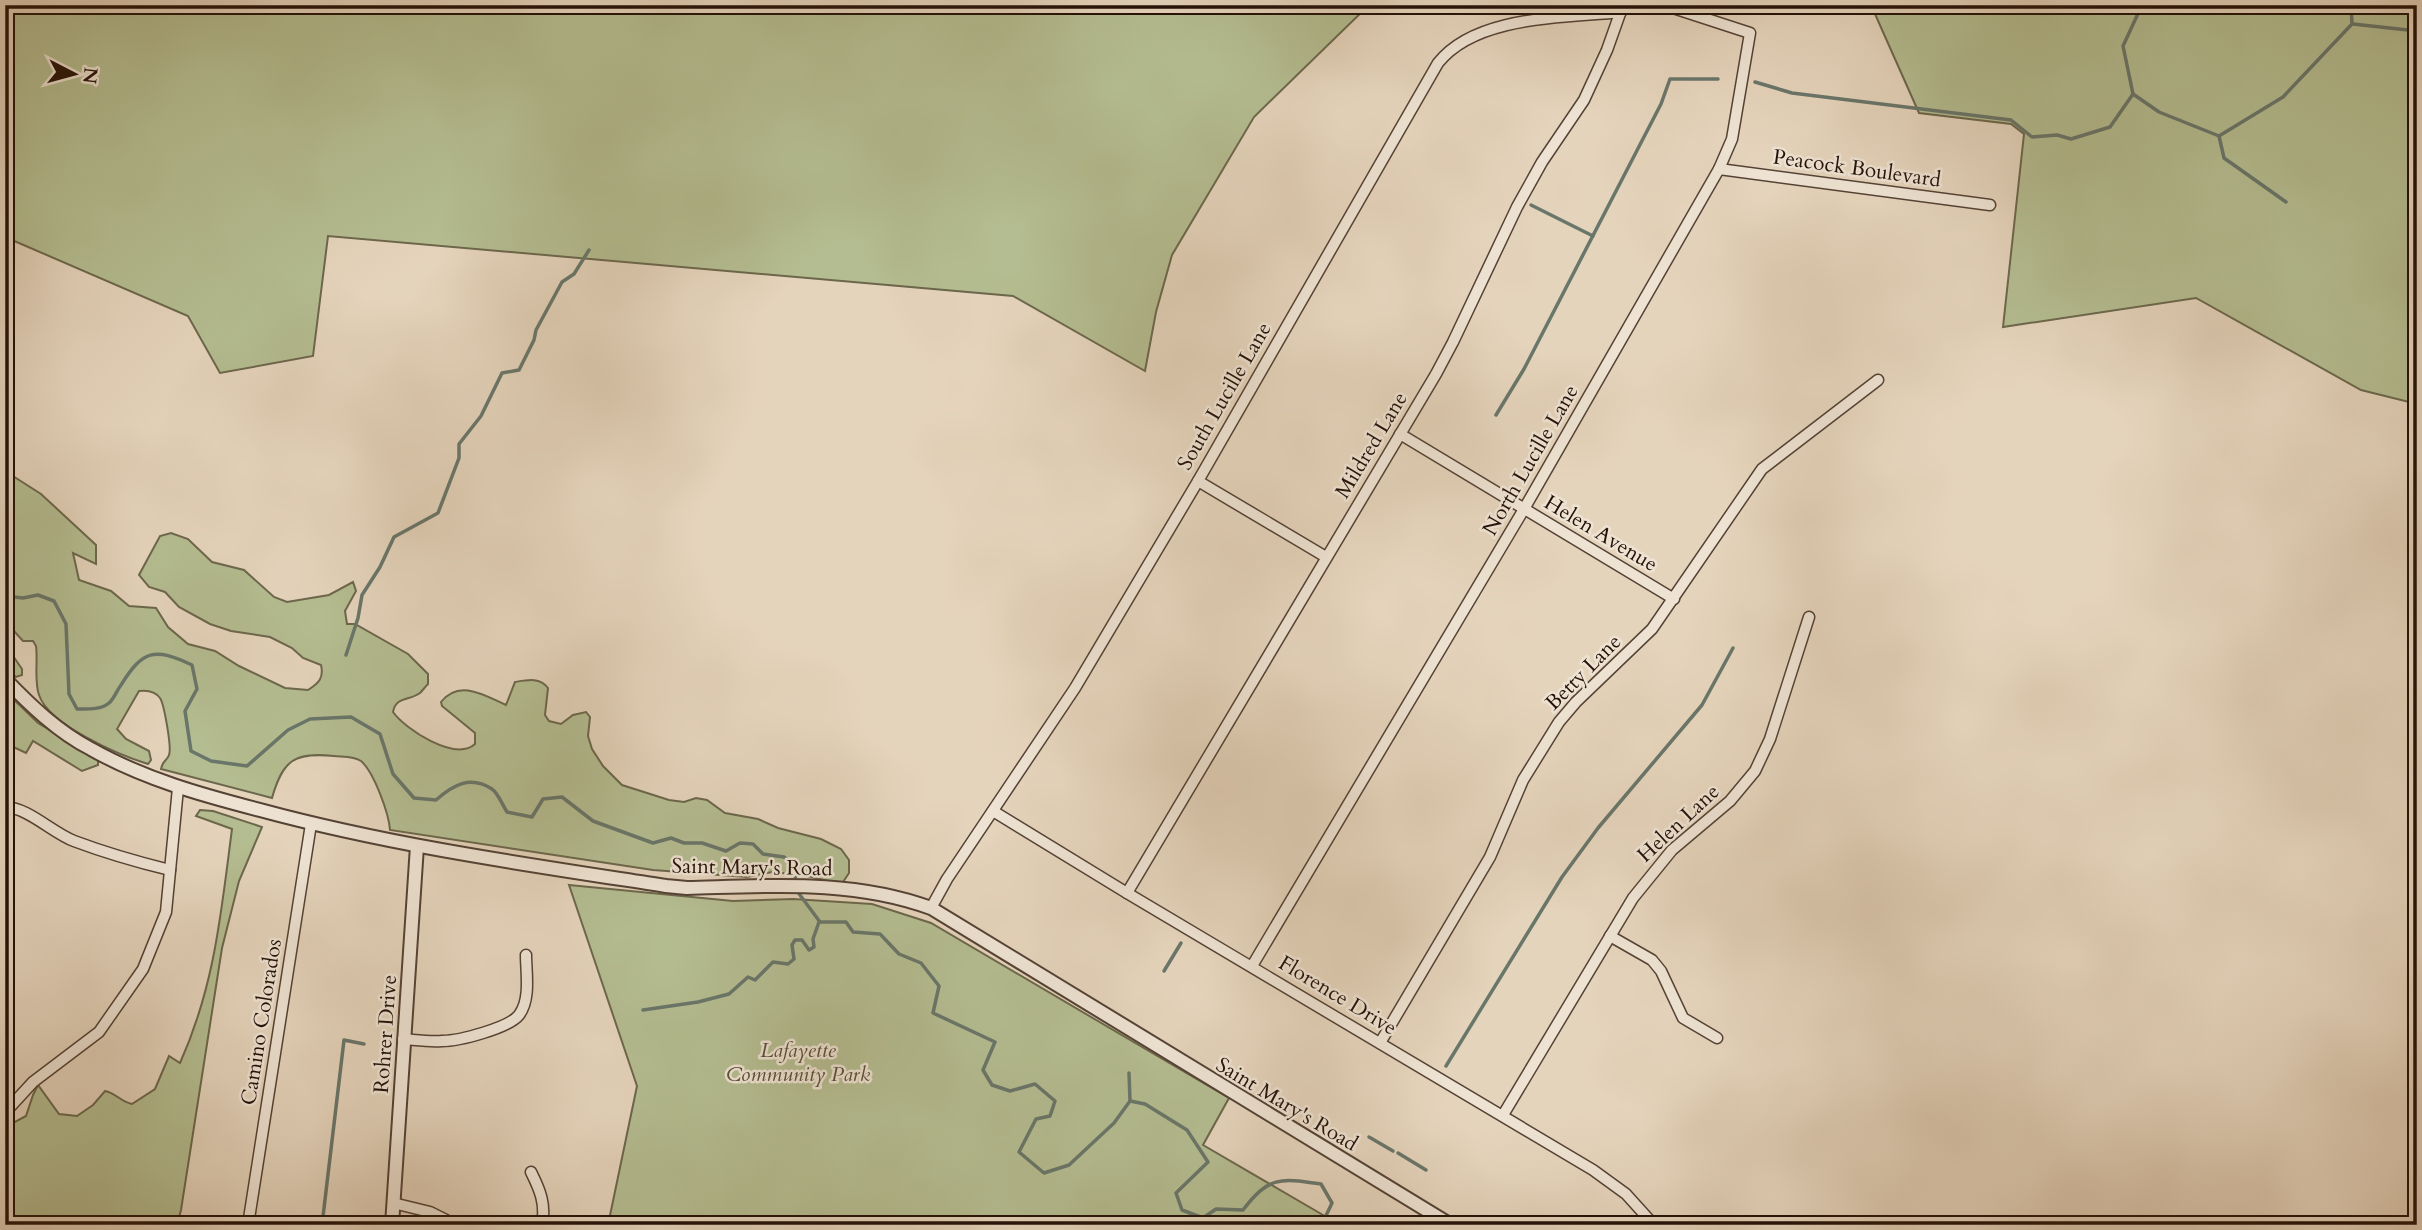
<svg xmlns="http://www.w3.org/2000/svg" width="2422" height="1230" font-family="Cardo,serif">
  <style>
    .green { fill: #b4bd91; stroke: #6c674c; stroke-width: 2 }
    .lines { fill: none; stroke-linecap: round; stroke-linejoin: round }
    .stream { stroke: #69766a; stroke-width: 3.5 }
    .minor-casing { stroke: #544235; stroke-width: 13 }
    .tertiary-casing { stroke: #544235; stroke-width: 16 }
    .minor { stroke: #eee3d3; stroke-width: 10 }
    .tertiary { stroke: #eee3d3; stroke-width: 12 }
    .labels { text-anchor: middle; stroke-width: 5; stroke-linejoin: round; paint-order: stroke }
    .street-label { font-size: 21px; fill: #231108; stroke: #eee3d3 }
    .park-label { font-size: 21px; font-style: italic; fill: #564d38; stroke: #eee3d3 }
  </style>
  <rect width="100%" height="100%" fill="#e5d4bc"/>
  <filter id="stains"><feTurbulence type="fractalNoise" baseFrequency=".00286" numOctaves="4"/><feColorMatrix values="0 0 0 0 .2 0 0 0 0 .09 0 0 0 0 .02 0 0 0 .5 -.17"/></filter>
  <radialGradient id="worn" r=".72"><stop offset=".6" stop-color="#630" stop-opacity="0"/><stop offset="1" stop-color="#630" stop-opacity=".3"/></radialGradient>
  <g class="green">
    <path d="M5 5H1369L1254 117 1172 255 1156 312 1145 371 1013 296 328 236 313 356 220 373 188 316 5 237Z"/>
    <path d="M1871 5H2417V404L2361 390 2196 298 2003 327 2024 134 2011 124 1919 113Z"/>
    <path d="M5 471 41 494 96 545V564L73 553 79 580 111 591 129 606 156 608 168 627 188 644 215 651 239 666 285 688 308 690C319 683 324 678 321 665L303 658 292 648 270 637 231 631 210 624 179 607 165 592 149 587 139 575 160 536 171 533 188 539 212 562 244 570 274 597 287 602 329 595 353 582 356 591 345 611 347 624H355L408 654 428 674V684C425 687 423 690 420 693 409 701 396 696 393 712 405 729 455 762 475 744V733L442 706 441 702C459 679 484 695 506 705L515 682C527 680 540 677 548 688L545 715 549 721 561 724 573 715 586 712 590 717 588 736 592 749 603 766 622 785 669 800 684 802 696 798 707 800 725 813 758 819 778 828 821 839 841 849 849 860V873L843 882 836 883 803 875 772 872 747 877 653 870 390 830C389 814 374 772 361 761 354 756 342 757 334 756 294 752 283 760 272 798L161 769C162 761 167 761 169 755 172 748 164 704 160 698 155 691 147 690 139 691L117 729 126 739 149 751 151 760 148 764C119 755 49 725 39 695 34 681 38 661 36 646L33 641H23L14 631 10 633 11 653 22 669V675L16 677 5 668Z"/>
    <path d="M5 691 38 723 98 759V765L82 771 33 741 26 753 5 743Z"/>
    <path d="M200 810 213 811 262 827 239 881 222 948 181 1210 177 1225H5V1120L15 1122 26 1116 33 1095 38 1085 59 1114 77 1116 93 1105 105 1091C116 1093 121 1102 132 1104L155 1089 169 1056 180 1063C215 985 221 912 232 829L196 816Z"/>
    <path d="M569 885 733 901 793 899 872 904 931 923 1229 1098 1203 1145 1335 1222 1333 1225H608L637 1086Z"/>
  </g>
  <g class="lines">
    <g class="stream">
      <path d="M2353 24 2417 31"/>
      <path d="M1755 82 1792 93 2011 120 2032 137 2057 135 2071 139 2110 127 2133 94 2123 46 2142 5"/>
      <path d="M2133 94 2159 112 2219 136 2283 97 2352 24 2351 5"/>
      <path d="M2219 136 2224 158 2286 202"/>
      <path d="M1531 205 1593 236"/>
      <path d="M1496 415 1524 369 1661 104 1670 79H1718"/>
      <path d="M5 596 23 598 38 595 54 601 66 624 69 694 77 709C87 709 101 710 109 703 114 699 117 690 121 685 143 650 154 647 192 665L197 689 185 711 191 751 211 761 247 766 288 730 310 719 351 717 380 734 393 774 414 798 436 800C453 785 470 775 492 789 498 793 503 806 507 812L532 817 543 799 562 797 593 821 653 843 671 838 684 843H702L726 851 740 843 753 844 763 854 784 857 796 866 795 884"/>
      <path d="M346 655 358 618 362 595 380 567 394 537 438 513 459 458V444L481 416 502 373 519 370 534 340 536 330 562 282 574 274 589 250"/>
      <path d="M797 891 820 922H846L853 932 880 934 899 954 921 963 939 986 933 1013 995 1042 983 1070 992 1085 1010 1091 1035 1084 1055 1101 1050 1116 1036 1119 1019 1152 1044 1173 1069 1165 1114 1123 1130 1101 1145 1104 1187 1130 1208 1162 1176 1193 1182 1210 1203 1218 1216 1209 1243 1210C1269 1176 1280 1178 1321 1184L1332 1203 1322 1224 1311 1225"/>
      <path d="M1164 971 1181 943"/>
      <path d="M643 1010 698 1002 729 994 748 977 755 980 773 962 788 964 794 959 792 945 795 940H802L809 950 814 947 813 939 819 922"/>
      <path d="M1446 1066 1562 877 1598 828 1702 705 1733 648"/>
      <path d="M1129 1073 1130 1101"/>
      <path d="M1369 1137 1393 1151"/>
      <path d="M1398 1153 1426 1170"/>
      <path d="M322 1225 344 1040 364 1044"/>
    </g>
    <defs>
      <g id="minor">
        <path d="M1719 169 1990 205"/>
        <path d="M1400 434 1674 599"/>
        <path d="M1198 481 1326 557"/>
        <path d="M5 807C27 807 53 833 74 841 106 853 137 862 170 870"/>
        <path d="M993 811 1127 893 1593 1170 1626 1194 1654 1225"/>
        <path d="M1127 893 1436 374 1453 342 1517 207 1542 162 1584 100 1607 50 1623 5"/>
        <path d="M931 908 947 879 1075 688 1198 481 1438 63C1476 15 1564 18 1621 12"/>
        <path d="M1610 936 1652 960 1661 971 1683 1018 1717 1038"/>
        <path d="M1252 966 1524 509 1719 169 1732 139 1750 33 1664 5"/>
        <path d="M403 1039C416 1040 429 1042 442 1041 459 1041 509 1028 519 1015 531 999 526 973 526 955"/>
        <path d="M1380 1043 1490 857 1523 780 1559 722 1576 702 1652 629 1762 469 1878 380"/>
        <path d="M10 1107 33 1082 99 1032 143 969 166 912 178 788"/>
        <path d="M1503 1115 1633 898 1672 850 1730 801 1755 771 1770 739 1809 617"/>
        <path d="M531 1172C540 1190 546 1204 542 1225"/>
        <path d="M393 1203 430 1212 456 1225"/>
        <path d="M248 1225 311 824"/>
      </g>
      <g id="tertiary">
        <path d="M5 679C30 705 58 732 91 749 144 779 202 795 260 810 393 846 530 865 666 886L687 888C769 886 852 879 931 908L1451 1225"/>
        <path d="M392 1225 417 846"/>
      </g>
    </defs>
    <use href="#minor" class="minor-casing"/>
    <use href="#tertiary" class="tertiary-casing"/>
    <use href="#minor" class="minor"/>
    <use href="#tertiary" class="tertiary"/>
  </g>
  <g class="labels">
    <g class="street-label">
      <text transform="translate(1857 168) rotate(8)" y="7">Peacock Boulevard</text>
      <text transform="translate(1224 396) rotate(-60)" y="7">South Lucille Lane</text>
      <text transform="translate(1371 445) rotate(-59)" y="7">Mildred Lane</text>
      <text transform="translate(1530 460) rotate(-60)" y="7">North Lucille Lane</text>
      <text transform="translate(1601 533) rotate(31)" y="7">Helen Avenue</text>
      <text transform="translate(1583 672) rotate(-45)" y="7">Betty Lane</text>
      <text transform="translate(1678 823) rotate(-43)" y="7">Helen Lane</text>
      <text transform="translate(752 867) rotate(1)" y="7">Saint Mary's Road</text>
      <text transform="translate(1338 995) rotate(31)" y="7">Florence Drive</text>
      <text transform="translate(261 1022) rotate(-81)" y="7">Camino Colorados</text>
      <text transform="translate(385 1034) rotate(-86)" y="7">Rohrer Drive</text>
      <text transform="translate(1287 1104) rotate(31)" y="7">Saint Mary's Road</text>
    </g>
    <g class="park-label">
      <text x="798" y="1057">Lafayette<tspan x="798" dy="24">Community Park</tspan></text>
    </g>
  </g>
  <rect width="2422" height="1230" fill="none" stroke="#e5d4bc" stroke-width="28"/>
  <rect x="7" y="7" width="2408" height="1216" fill="none" stroke="#231108" stroke-width="3.5"/>
  <rect x="14" y="14" width="2394" height="1202" fill="none" stroke="#231108" stroke-width="2"/>
  <g transform="translate(74 74) rotate(96)" stroke="#eee3d3" stroke-width="5" paint-order="stroke">
  <path d="M0-5L12 26L0 18L-12 26Z" fill="#231108"/>
  <text y="-10" font-size="19" font-weight="bold" text-anchor="middle" fill="#231108">N</text>
  </g>
  <rect width="100%" height="100%" filter="url(#stains)"/>
  <rect width="100%" height="100%" fill="url(#worn)"/>
</svg>
